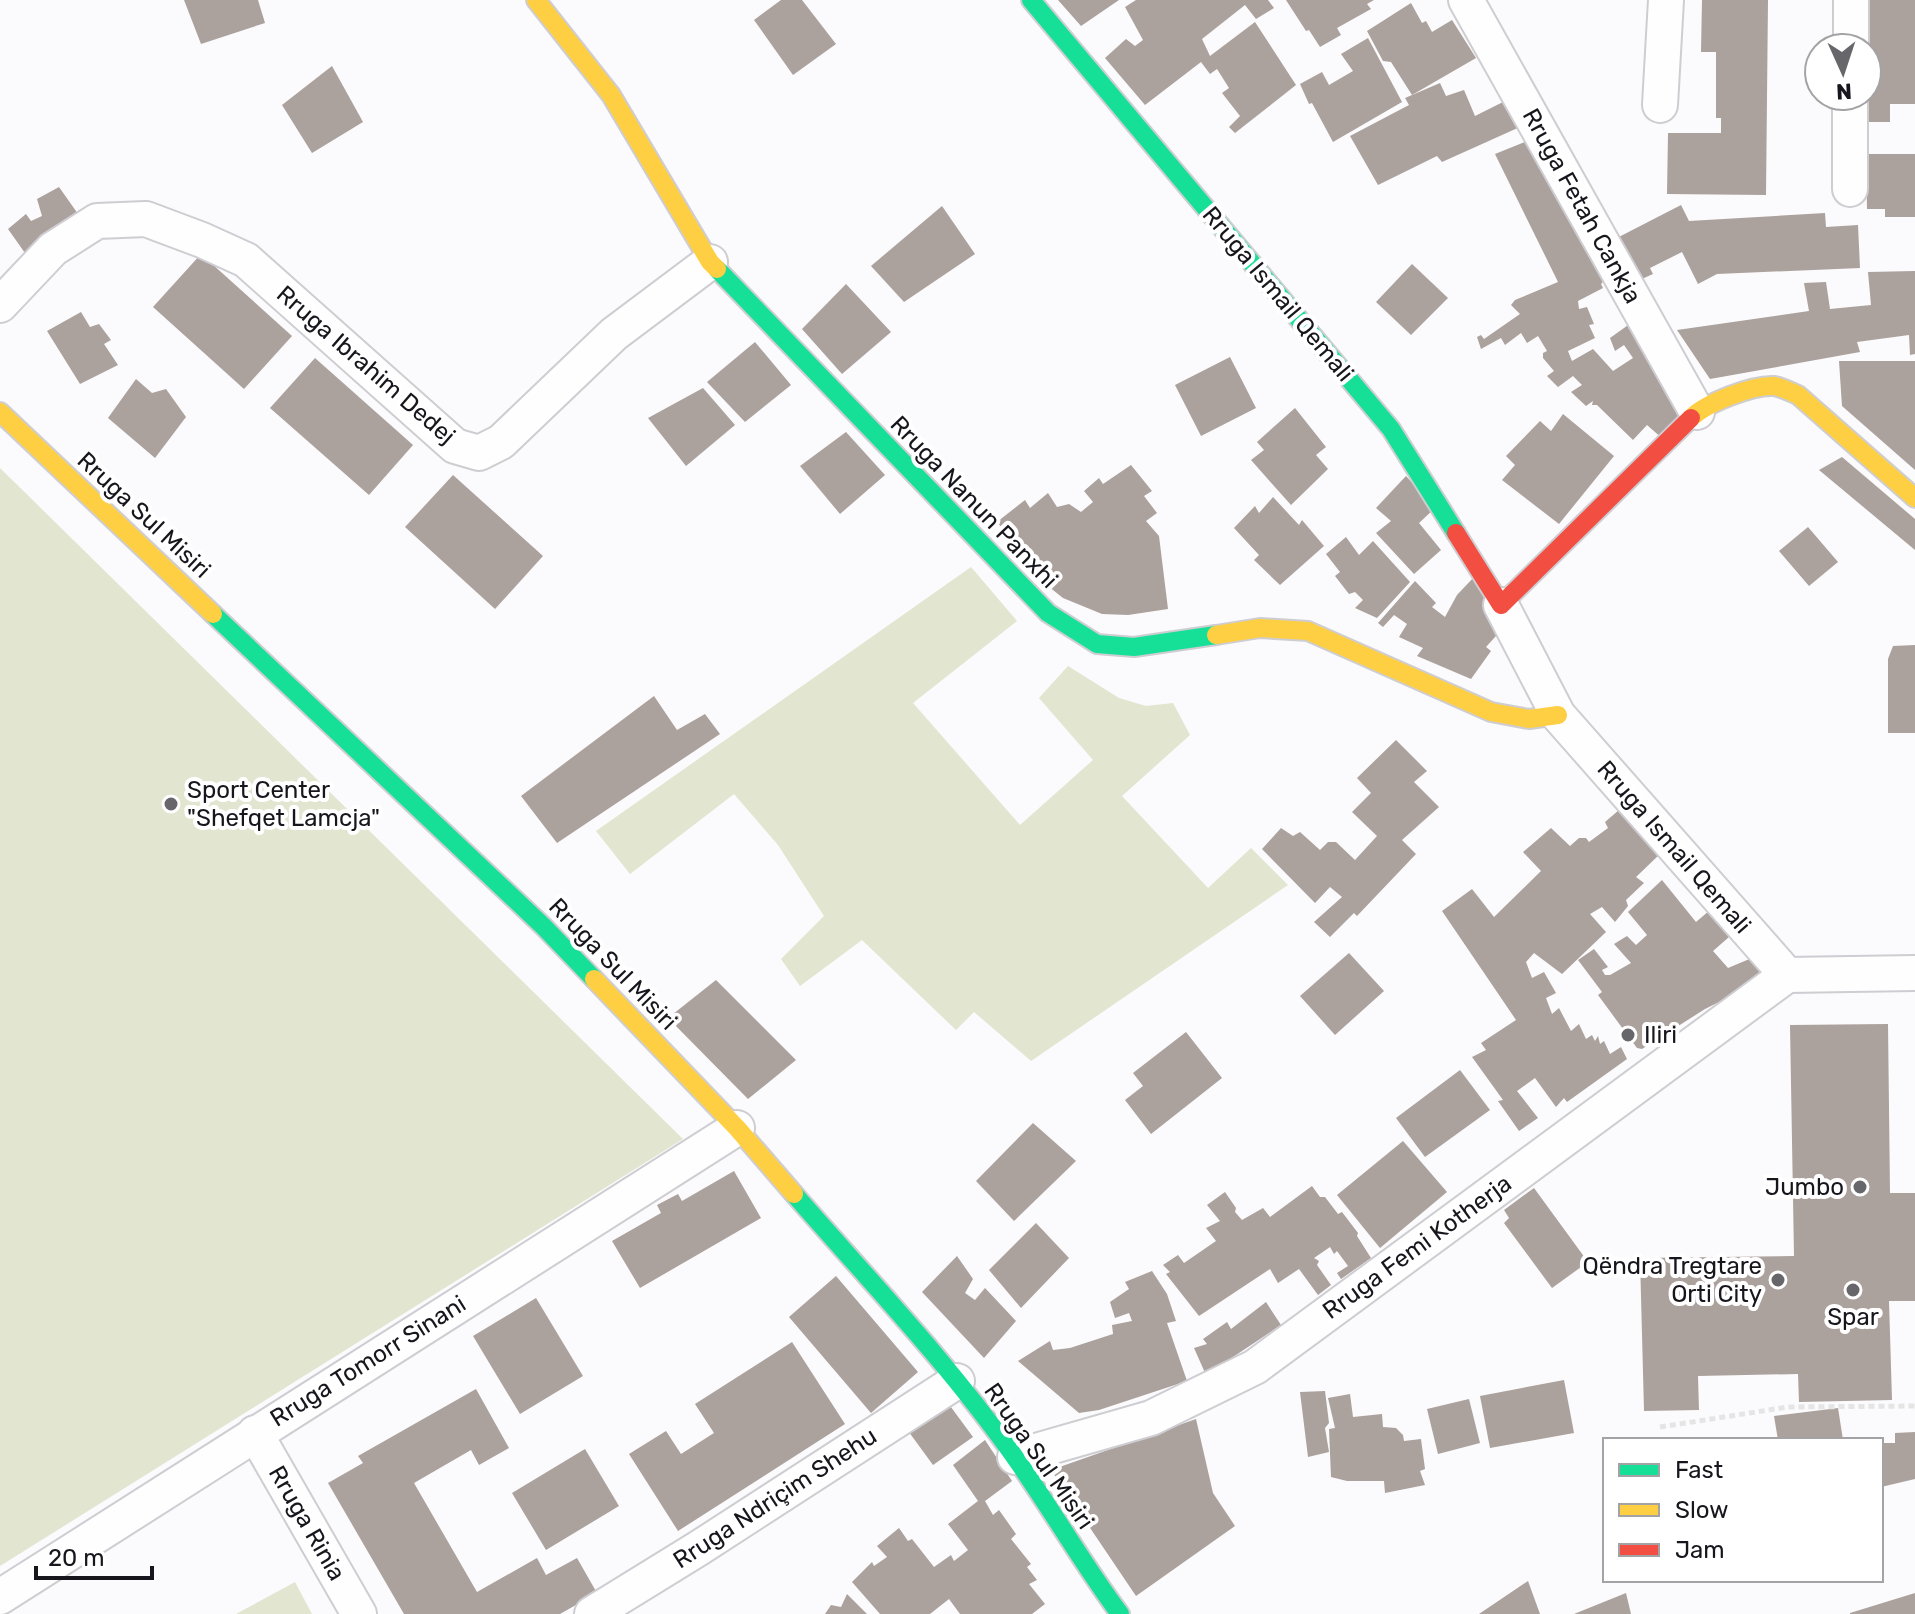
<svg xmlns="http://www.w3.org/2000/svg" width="1915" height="1614" font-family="Rubik,sans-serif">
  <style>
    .green { fill: #e2e5cf }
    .building { fill: #aba19d }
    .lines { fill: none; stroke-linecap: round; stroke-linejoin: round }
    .street-casing { stroke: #cecdd2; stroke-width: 38 }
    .fast-casing { stroke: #cecdd2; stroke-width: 22 }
    .slow-casing { stroke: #cecdd2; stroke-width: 22 }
    .jam-casing { stroke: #cecdd2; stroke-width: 22 }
    .path { stroke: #e5e5e5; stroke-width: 5; stroke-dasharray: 6 4; stroke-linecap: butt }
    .street { stroke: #fefeff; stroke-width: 34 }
    .fast { stroke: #16e098; stroke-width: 18 }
    .slow { stroke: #ffcf43; stroke-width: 18 }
    .jam { stroke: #f24e42; stroke-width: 18 }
    .poi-dot { fill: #67666b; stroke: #fff; stroke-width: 3 }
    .labels { text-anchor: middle; stroke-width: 8; stroke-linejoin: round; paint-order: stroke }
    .street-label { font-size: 24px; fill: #18161d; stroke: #fff }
    .poi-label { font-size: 24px; fill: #18161d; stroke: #fff; text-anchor: start }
  </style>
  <rect width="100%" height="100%" fill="#fbfafc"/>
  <g class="green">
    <path d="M0 468 683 1139 0 1566Z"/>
    <path d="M971 567 1017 621 913 703 1020 825 1093 760 1039 698 1068 666 1119 698 1146 706 1173 703 1190 735 1122 796 1208 888 1251 848 1288 885 1031 1061 974 1012 956 1030 862 940 800 986 781 959 824 916 778 845 734 794 630 874 596 831Z"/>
    <path d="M295 1582 312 1614H236Z"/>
  </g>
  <g class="building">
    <path d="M184 0H258L265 23 201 44Z"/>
    <path d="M781 0H802L836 44 793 75 754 20Z"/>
    <path d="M1058 0H1119L1081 26Z"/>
    <path d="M1136 0H1268L1274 8 1256 19 1245 5 1202 39 1210 56 1255 22 1296 85 1235 133 1229 127 1240 116 1222 93 1229 88 1217 69 1210 74 1201 62 1145 105 1105 58 1126 39 1135 46 1143 40 1125 7Z"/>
    <path d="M1286 0H1374L1367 4 1371 9 1337 28 1341 35 1320 47 1309 30 1306 31Z"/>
    <path d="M1702 0H1768L1766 195 1667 194 1668 133H1721V118H1716V52H1701Z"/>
    <path d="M1859 0H1915V104H1890V122H1860L1867 96V48Z"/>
    <path d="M1411 3 1422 23 1426 21 1432 32 1452 20 1476 58 1412 95 1391 62 1383 61 1367 31Z"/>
    <path d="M1368 38 1402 102 1333 142 1312 103 1309 104 1300 84 1322 72 1329 85 1353 71 1341 54Z"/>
    <path d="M332 66 363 122 312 153 282 105Z"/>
    <path d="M1440 83 1446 96 1464 90 1475 116 1515 96 1529 123 1442 162 1437 156 1378 185 1350 136 1409 105 1405 98Z"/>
    <path d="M1537 137 1613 271 1601 284 1603 288 1578 301 1579 309 1587 307 1594 324 1589 325 1595 338 1568 351 1572 361 1593 349 1613 371 1633 358 1624 345 1615 351 1610 338 1638 318 1691 412 1663 439 1647 425 1633 440 1597 405H1592L1593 401 1586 406 1571 392 1582 385 1573 376 1558 387 1547 376 1554 371 1543 358V353L1547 351 1538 336 1527 343 1521 333 1505 345 1501 338 1481 349 1477 337 1481 335 1484 339 1520 314 1511 305 1515 300 1558 282 1495 154Z"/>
    <path d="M1866 154H1915V217H1885V209H1867Z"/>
    <path d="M59 187 83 221 25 253 8 229 26 214 31 221 42 216 37 199Z"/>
    <path d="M1681 205 1689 221 1825 213 1826 227 1858 225 1860 268 1717 274 1698 284 1682 252 1650 268 1653 274 1635 282 1613 240Z"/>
    <path d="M942 206 975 254 904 302 871 266Z"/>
    <path d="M201 254 292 336 244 389 153 307Z"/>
    <path d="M1412 264 1448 298 1411 335 1376 302Z"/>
    <path d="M1915 271V354L1910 355 1909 335 1857 342 1860 352 1710 379 1677 330 1809 311 1804 283 1826 282 1830 309 1871 305 1868 272Z"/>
    <path d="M846 284 891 332 842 374 802 329Z"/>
    <path d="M81 312 90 327 99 324 111 340 104 344 118 365 80 384 47 331Z"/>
    <path d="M755 342 791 385 745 422 707 382Z"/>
    <path d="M1230 357 1256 408 1201 436 1175 385Z"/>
    <path d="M315 358 413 445 369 495 270 408Z"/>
    <path d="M1839 361H1915V470L1842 406Z"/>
    <path d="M136 379 152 393 166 389 186 417 155 458 108 418Z"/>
    <path d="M703 388 735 425 686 466 648 418Z"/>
    <path d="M1295 408 1326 447 1316 455 1328 469 1291 505 1251 460 1264 450 1257 442Z"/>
    <path d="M1563 414 1614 456 1559 524 1502 480 1515 465 1506 456 1540 421 1551 431Z"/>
    <path d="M846 432 885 475 840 514 800 466Z"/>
    <path d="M1842 457 1915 519V550L1819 470Z"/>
    <path d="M1131 465 1152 491 1144 496 1157 513 1146 521 1159 536 1168 609 1128 615 1102 614 1063 598 1048 586 997 522 1025 500 1030 508 1048 493 1057 507 1069 504 1081 512 1093 502 1084 491 1099 478 1103 484Z"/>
    <path d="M453 475 543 556 495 609 405 527Z"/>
    <path d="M1406 476 1435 508 1419 523 1441 550 1414 574 1376 533 1391 521 1376 508Z"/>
    <path d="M1273 497 1299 525 1302 520 1324 546 1280 585 1254 560 1259 555 1234 528 1255 506 1259 513Z"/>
    <path d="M1808 527 1838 562 1809 586 1779 551Z"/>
    <path d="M1346 537 1359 555 1373 541 1410 582 1377 618 1355 608 1363 600 1355 592 1349 594 1335 576 1340 572 1326 554Z"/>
    <path d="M1475 576 1505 626 1486 647 1491 651 1471 679 1417 656 1423 648 1399 637 1407 624 1394 615 1383 627 1378 623 1415 581 1436 603 1432 607 1445 617 1457 595Z"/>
    <path d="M1915 645V733H1888V659L1893 646Z"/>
    <path d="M654 696 677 730 705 714 720 734 557 843 521 796Z"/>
    <path d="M1396 740 1427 771 1414 782 1439 807 1402 840 1416 854 1357 916 1354 913 1330 937 1314 922 1342 897 1330 887 1315 903 1262 849 1281 828 1293 836 1300 832 1320 850 1328 842H1336L1355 860 1377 836 1352 812 1371 793 1357 778Z"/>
    <path d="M1619 810 1660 854 1636 877 1644 883 1626 900 1628 906 1615 922 1602 907 1590 914 1606 932 1562 974 1534 953 1526 962 1532 978 1544 972 1556 993 1546 998 1552 1014 1559 1008 1571 1031 1579 1024 1586 1039 1592 1035 1595 1041 1598 1036 1600 1044 1604 1041 1610 1054 1621 1047 1627 1059 1567 1102 1564 1098 1556 1107 1535 1078 1517 1091 1538 1118 1519 1131 1498 1101 1503 1100 1472 1057 1486 1050 1481 1043 1516 1020 1442 911 1472 889 1494 917 1541 871 1523 852 1551 828 1570 846 1579 838H1586L1589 842 1608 828 1605 822Z"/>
    <path d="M1662 880 1696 922 1716 905 1737 930 1713 951 1728 968 1759 955 1769 977 1705 1009 1642 1049 1637 1048 1598 995 1602 992 1578 960 1594 949 1608 967 1602 970 1605 975H1610L1631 963 1614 944 1627 936 1636 945 1647 935 1628 912Z"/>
    <path d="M1349 953 1384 991 1335 1035 1300 996Z"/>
    <path d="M716 980 796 1060 748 1099 668 1018Z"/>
    <path d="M1888 1024 1890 1193H1915V1301H1889L1892 1400 1799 1402 1798 1374 1698 1376 1699 1410 1644 1411 1640 1258 1794 1256 1790 1025Z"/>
    <path d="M1186 1032 1222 1078 1151 1134 1125 1100 1143 1086 1133 1073Z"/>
    <path d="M1460 1070 1490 1110 1425 1157 1396 1118Z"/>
    <path d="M1033 1123 1076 1161 1014 1221 976 1181Z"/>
    <path d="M1403 1141 1447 1192 1380 1248 1337 1195Z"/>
    <path d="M734 1171 761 1218 640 1288 612 1241 661 1213 657 1205 678 1194 682 1201Z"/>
    <path d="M1312 1186 1320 1197H1325L1338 1214 1342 1212 1358 1233 1357 1236 1371 1258 1341 1279 1337 1273 1348 1266 1337 1251 1334 1254 1330 1247 1314 1258 1319 1261 1317 1265 1331 1285 1318 1295 1299 1269 1278 1283 1270 1269 1199 1316 1166 1274 1170 1272 1163 1265 1178 1255 1184 1263 1216 1241 1206 1228 1220 1221 1207 1205 1225 1192 1236 1208 1235 1212 1242 1220 1263 1208 1270 1217Z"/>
    <path d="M1534 1188 1588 1262 1552 1288 1504 1223 1509 1218 1504 1210Z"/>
    <path d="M1036 1223 1069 1258 1021 1308 989 1270Z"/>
    <path d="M957 1256 973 1279 965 1293 975 1300 985 1288 1016 1321 984 1358 922 1292Z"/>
    <path d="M1152 1271 1167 1294 1176 1321 1167 1323 1187 1381 1099 1410 1079 1413 1018 1361 1050 1341 1053 1350 1070 1348 1113 1334 1112 1325 1132 1321 1129 1313 1115 1318 1110 1302 1129 1289 1125 1282Z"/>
    <path d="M836 1276 918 1372 871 1413 789 1317Z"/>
    <path d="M536 1298 583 1376 520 1414 473 1336Z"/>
    <path d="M1266 1302 1281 1325 1206 1375 1194 1348 1207 1344 1203 1339 1227 1322 1231 1329Z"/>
    <path d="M792 1342 845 1424 678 1531 629 1454 666 1431 681 1454 714 1433 695 1404Z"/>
    <path d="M1564 1380 1574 1433 1490 1448 1480 1396Z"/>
    <path d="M476 1389 509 1448 479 1465 471 1450 414 1483 477 1592 537 1558 546 1575 577 1558 597 1593 560 1614H404L328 1483 363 1463 358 1456Z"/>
    <path d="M1325 1391 1329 1423 1325 1428 1329 1452 1308 1457 1300 1392Z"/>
    <path d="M1350 1394 1353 1417 1382 1414 1383 1427 1396 1428 1403 1435 1404 1441 1421 1439 1425 1469 1420 1471 1425 1485 1385 1493 1384 1481H1347L1331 1477 1329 1429 1335 1428 1328 1398Z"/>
    <path d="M945 1399 973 1437 933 1465 906 1428Z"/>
    <path d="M1469 1399 1480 1443 1438 1454 1427 1409Z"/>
    <path d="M1838 1408 1843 1440H1778L1774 1416Z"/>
    <path d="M1196 1419 1213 1493 1235 1526 1136 1596 1051 1470Z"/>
    <path d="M1915 1432V1479L1881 1487V1443H1895V1433Z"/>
    <path d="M985 1440 1012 1481 985 1501 993 1515 999 1510 1016 1534 1011 1539 1031 1564 1027 1567 1037 1580 1029 1584 1045 1604 1032 1614H960L949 1599 930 1614H880L852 1582 872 1562 874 1566 887 1557 877 1546 899 1528 908 1541 912 1539 934 1567 951 1555 954 1561 968 1550 948 1524 978 1501 953 1465Z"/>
    <path d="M585 1449 619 1506 546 1550 512 1493Z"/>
    <path d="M1528 1581 1540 1614H1479Z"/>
    <path d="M1626 1593 1631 1614H1574Z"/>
    <path d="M1915 1593V1614H1850V1613Z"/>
    <path d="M847 1594 867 1614H825L831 1605 841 1607Z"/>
  </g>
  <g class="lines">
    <defs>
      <g id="street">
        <path d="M1466 0 1697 412"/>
        <path d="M1851 48V0"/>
        <path d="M1660 105 1666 0"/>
        <path d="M1850 189V96"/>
        <path d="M0 305 53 249 97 221 146 219 202 240 246 260 455 446 479 453 501 442 614 334 710 262"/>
        <path d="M1501 605 1558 715 1787 975 1915 973"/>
        <path d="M255 1433 359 1614"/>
        <path d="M1015 1457 1151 1418 1255 1367 1787 975"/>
        <path d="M0 1597 737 1128"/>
        <path d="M592 1614 699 1548 957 1381"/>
      </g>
      <g id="fast">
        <path d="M1031 0 1391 429 1456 533"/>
        <path d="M717 269 1048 613 1097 644 1134 647 1216 635"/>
        <path d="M213 614 544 927 594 979"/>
        <path d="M794 1194C869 1280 948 1363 1014 1456 1051 1508 1082 1563 1120 1614"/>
      </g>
      <g id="slow">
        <path d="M536 0 611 95 710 262 717 269"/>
        <path d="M0 412 213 614"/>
        <path d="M1691 418C1706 403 1752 385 1774 386 1781 387 1791 392 1798 395L1915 498"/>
        <path d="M1216 635 1260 628 1308 631 1491 712 1529 719 1558 715"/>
        <path d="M594 979 737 1128 794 1194"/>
      </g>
      <path id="jam" d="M1456 533 1501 605 1691 418"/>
    </defs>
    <use href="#street" class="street-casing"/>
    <use href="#fast" class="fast-casing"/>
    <use href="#slow" class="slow-casing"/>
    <use href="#jam" class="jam-casing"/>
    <path class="path" d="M1660 1427 1788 1407 1915 1406"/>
    <use href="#street" class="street"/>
    <use href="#fast" class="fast"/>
    <use href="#slow" class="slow"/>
    <use href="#jam" class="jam"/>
  </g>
  <g class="poi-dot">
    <circle cx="171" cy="804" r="8"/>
    <circle cx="1628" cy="1035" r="8"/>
    <circle cx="1860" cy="1187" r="8"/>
    <circle cx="1778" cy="1280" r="8"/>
    <circle cx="1853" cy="1290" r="8"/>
  </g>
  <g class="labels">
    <g class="street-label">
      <text transform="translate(1582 206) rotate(61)" y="8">Rruga Fetah Cankja</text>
      <text transform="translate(1278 294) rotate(50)" y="8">Rruga Ismail Qemali</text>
      <text transform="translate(366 365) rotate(41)" y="8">Rruga Ibrahim Dedej</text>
      <text transform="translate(974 502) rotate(46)" y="8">Rruga Nanun Panxhi</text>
      <text transform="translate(144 515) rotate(43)" y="8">Rruga Sul Misiri</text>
      <text transform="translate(1674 847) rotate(49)" y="8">Rruga Ismail Qemali</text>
      <text transform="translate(613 964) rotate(46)" y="8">Rruga Sul Misiri</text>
      <text transform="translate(1417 1247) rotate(-36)" y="8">Rruga Femi Kotherja</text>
      <text transform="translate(368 1361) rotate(-32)" y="8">Rruga Tomorr Sinani</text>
      <text transform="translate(1039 1456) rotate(55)" y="8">Rruga Sul Misiri</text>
      <text transform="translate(775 1498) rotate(-33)" y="8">Rruga Ndriçim Shehu</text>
      <text transform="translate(307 1523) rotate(60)" y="8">Rruga Rinia</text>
    </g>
    <g class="poi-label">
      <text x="187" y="798">Sport Center<tspan x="187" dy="28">"Shefqet Lamcja"</tspan></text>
      <text x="1644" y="1043">Iliri</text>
      <text x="1844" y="1195" text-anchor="end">Jumbo</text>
      <text x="1762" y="1274" text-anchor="end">Qëndra Tregtare<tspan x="1762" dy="28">Orti City</tspan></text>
      <text x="1853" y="1325" text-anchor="middle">Spar</text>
    </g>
  </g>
  <rect x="1603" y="1438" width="280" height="144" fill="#ffffff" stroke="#a3a2a5" stroke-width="2"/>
  <rect x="1619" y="1464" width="40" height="12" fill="#16e098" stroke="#a3a2a5" stroke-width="2"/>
  <text x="1675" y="1478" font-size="24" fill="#18161d">Fast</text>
  <rect x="1619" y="1504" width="40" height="12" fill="#ffcf43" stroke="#a3a2a5" stroke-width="2"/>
  <text x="1675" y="1518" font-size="24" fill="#18161d">Slow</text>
  <rect x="1619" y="1544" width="40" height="12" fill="#f24e42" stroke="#a3a2a5" stroke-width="2"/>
  <text x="1675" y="1558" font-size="24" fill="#18161d">Jam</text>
  <g transform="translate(1843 72) rotate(177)"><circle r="38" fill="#ffffff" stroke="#a3a2a5" stroke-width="2"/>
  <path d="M0-6L14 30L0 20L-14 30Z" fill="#67666b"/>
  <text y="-12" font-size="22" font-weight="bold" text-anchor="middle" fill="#18161d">N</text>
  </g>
  <path d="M36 1566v12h116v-12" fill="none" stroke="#18161d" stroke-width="4"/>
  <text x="48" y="1566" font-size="24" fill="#18161d" stroke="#ffffff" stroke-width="6" paint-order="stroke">20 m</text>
</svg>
